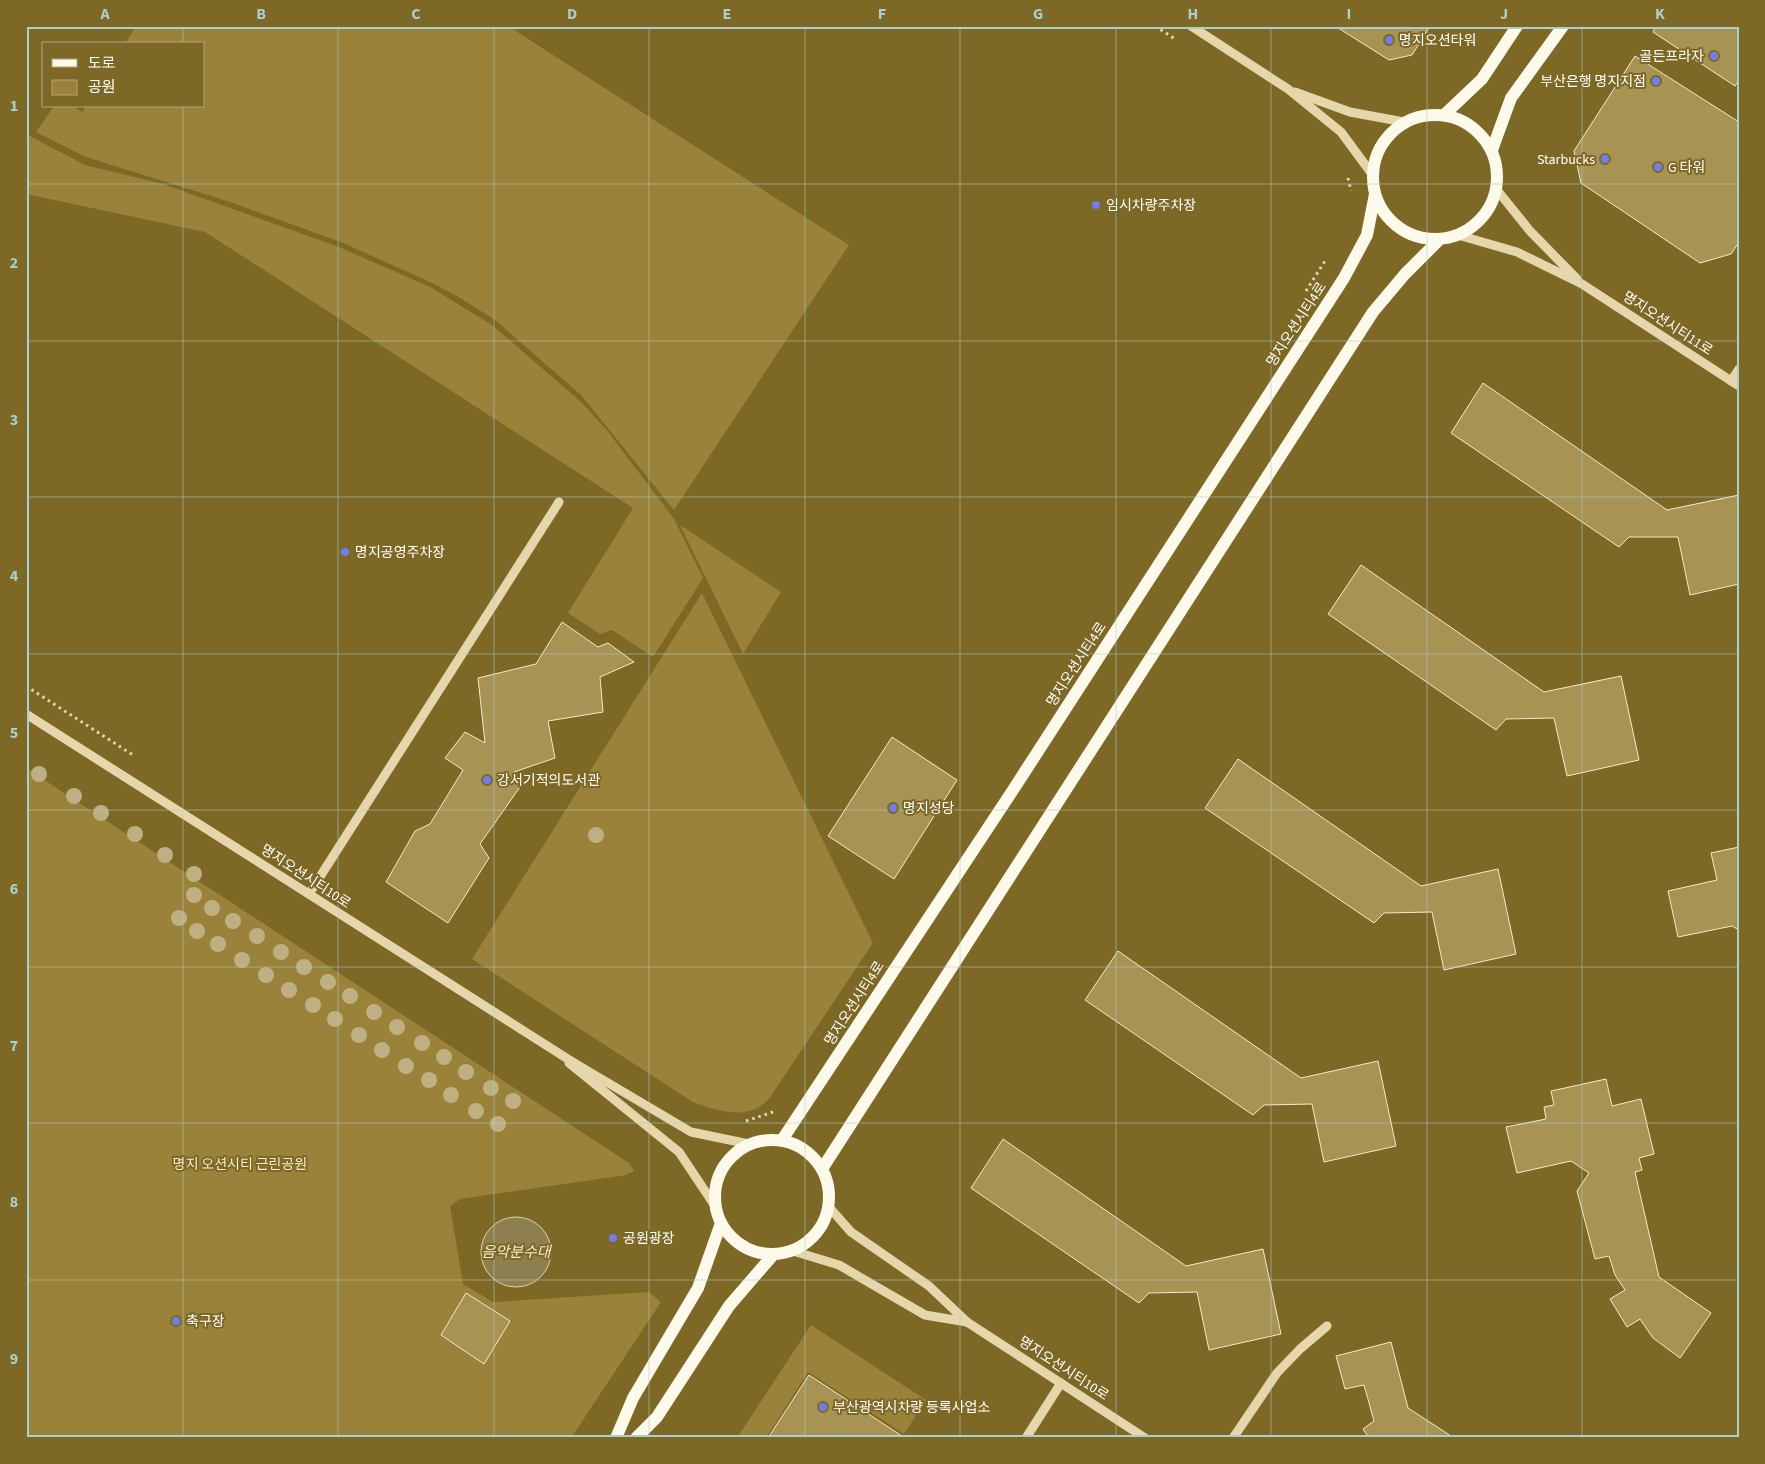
<svg xmlns="http://www.w3.org/2000/svg" width="1765" height="1464" font-family="'Source Sans 3','Noto Sans KR',sans-serif">
  <style>
    .green { fill: #9a823a }
    .water { fill: #8e7f50; stroke: #e5d3a0 }
    .building { fill: #a79353; stroke: #f4eace }
    .lines { fill: none; stroke-linecap: round; stroke-linejoin: round }
    .path { stroke: #e5d6ab; stroke-width: 3; stroke-dasharray: 2.5 4; stroke-linecap: butt }
    .minor { stroke: #e5d6ab; stroke-width: 9 }
    .major { stroke: #fdf9eb; stroke-width: 12 }
    .tree { fill: #beb082 }
    .grid { fill: none; stroke: #abcfcc; stroke-width: 1; stroke-opacity: 0.55 }
    .poi-dot { fill: #717ced; stroke: #7d6826; stroke-width: 2 }
    .labels { text-anchor: middle; stroke-width: 4; stroke-linejoin: round; paint-order: stroke }
    .poi-label { font-size: 14px; fill: #fff; stroke: #7d6826; text-anchor: start }
    .street-label { font-size: 14px; fill: #fff; stroke: #7d6826 }
    .park-label { font-size: 14px; fill: #f4eace; stroke: #7d6826 }
    .water-label { font-size: 15px; font-style: italic; fill: #f3ead0; stroke: #7d6826 }
    .neatline { fill: none; stroke: #abcfcc; stroke-width: 2 }
    .grid-label { font-size: 16px; text-anchor: middle; font-weight: bold; fill: #abcfcc }
  </style>
  <rect width="100%" height="100%" fill="#7d6826"/>
  <g class="green">
    <path d="M136 26H508L849 245 674 510 581 395 495 320 462 299 432 283 341 242 227 201 86 157 36 132 54 106H73L82 112 86 106H204V44H125Z"/>
    <path d="M26 134 85 165 163 184 339 247 430 287 492 325 580 401 606 429 674 519 703 578 653 657 612 630 600 634 568 613 633 508 205 232 26 194Z"/>
    <path d="M680 525 781 592 743 654Z"/>
    <path d="M702 593 873 943 771 1096C752 1122 719 1112 693 1102L472 959Z"/>
    <path d="M26 768 629 1163 634 1171 626 1175 460 1199 450 1206 463 1284 493 1302 649 1292 661 1302 571 1438H26Z"/>
    <path d="M811 1325 926 1400 904 1434 808 1372 766 1438H737Z"/>
  </g>
  <circle class="water" cx="516" cy="1252" r="35"/>
  <g class="building">
    <path d="M1335 26H1430L1412 55 1389 60Z"/>
    <path d="M1656 26H1739V80L1735 86 1653 32Z"/>
    <path d="M1635 56 1739 122V242L1731 254 1700 263 1581 183 1574 151Z"/>
    <path d="M1483 383 1667 510 1739 495V584L1690 595 1678 537H1629L1619 547 1451 433Z"/>
    <path d="M1361 565 1544 692 1621 676 1639 760 1567 776 1554 718 1506 719 1496 730 1328 614Z"/>
    <path d="M562 622 598 647 608 643 634 662 600 677 603 712 548 721 555 758 514 772 520 787 480 844 489 858 448 923 386 882 415 831 430 824 463 770 445 758 465 732 485 743 478 678 536 664Z"/>
    <path d="M892 737 957 780 894 879 828 836Z"/>
    <path d="M1238 759 1421 886 1498 869 1516 954 1444 970 1432 912 1384 913 1374 923 1205 808Z"/>
    <path d="M1739 847V930L1732 926 1678 937 1668 891 1717 880 1711 853Z"/>
    <path d="M1118 951 1301 1078 1378 1061 1396 1146 1324 1162 1312 1104 1264 1105 1253 1115 1085 1000Z"/>
    <path d="M1606 1079 1612 1106 1641 1099 1654 1154 1639 1158 1642 1170 1635 1172 1659 1277 1711 1313 1680 1358 1653 1338 1640 1319 1627 1327 1610 1299 1625 1290 1615 1275 1609 1256 1595 1259 1577 1191 1589 1173 1571 1161 1517 1173 1506 1127 1546 1119 1544 1107 1554 1105 1551 1091Z"/>
    <path d="M1003 1139 1186 1266 1263 1249 1281 1334 1209 1350 1197 1292 1149 1293 1139 1303 971 1188Z"/>
    <path d="M466 1293 510 1321 484 1364 441 1335Z"/>
    <path d="M1391 1342 1408 1408 1454 1438H1369L1363 1429 1374 1421 1364 1385 1345 1389 1336 1356Z"/>
    <path d="M809 1375 905 1438H768Z"/>
  </g>
  <g class="lines">
    <g class="path">
      <path d="M1155 26 1175 39"/>
      <path d="M1348 178 1351 191"/>
      <path d="M1306 291 1325 261"/>
      <path d="M26 686 133 755"/>
      <path d="M746 1121 773 1112"/>
    </g>
    <g class="minor">
      <path d="M1191 26 1288 89 1341 132 1372 174"/>
      <path d="M1295 92 1350 112 1404 122"/>
      <path d="M1497 190 1530 231 1577 279"/>
      <path d="M1458 235 1517 252 1582 284 1739 386"/>
      <path d="M1731 381 1739 369"/>
      <path d="M26 714 571 1061"/>
      <path d="M309 894 559 502"/>
      <path d="M715 1206 679 1152 569 1063 571 1061 691 1132 749 1144"/>
      <path d="M793 1251 839 1265 925 1315 967 1322 929 1286 851 1232 829 1207"/>
      <path d="M967 1322 1145 1438"/>
      <path d="M1026 1438 1061 1383"/>
      <path d="M1233 1438 1277 1373 1300 1349 1327 1326"/>
    </g>
    <g class="major">
      <circle cx="1435" cy="177" r="62"/>
      <path d="M1444 115 1482 79 1517 26"/>
      <path d="M1492 150 1511 98 1563 26"/>
      <circle cx="772" cy="1197" r="57"/>
      <path d="M782 1140 1013 790 1344 278 1367 235 1375 194"/>
      <path d="M822 1169 1373 312 1405 274 1439 240"/>
      <path d="M616 1438 633 1398 698 1288 721 1223"/>
      <path d="M636 1438 657 1417 729 1306 773 1255"/>
    </g>
  </g>
  <g class="tree">
    <circle cx="39" cy="774" r="8"/>
    <circle cx="74" cy="796" r="8"/>
    <circle cx="101" cy="813" r="8"/>
    <circle cx="135" cy="834" r="8"/>
    <circle cx="596" cy="835" r="8"/>
    <circle cx="165" cy="855" r="8"/>
    <circle cx="194" cy="874" r="8"/>
    <circle cx="194" cy="895" r="8"/>
    <circle cx="212" cy="908" r="8"/>
    <circle cx="179" cy="918" r="8"/>
    <circle cx="233" cy="921" r="8"/>
    <circle cx="197" cy="931" r="8"/>
    <circle cx="257" cy="936" r="8"/>
    <circle cx="218" cy="944" r="8"/>
    <circle cx="281" cy="952" r="8"/>
    <circle cx="242" cy="960" r="8"/>
    <circle cx="304" cy="967" r="8"/>
    <circle cx="266" cy="975" r="8"/>
    <circle cx="328" cy="982" r="8"/>
    <circle cx="289" cy="990" r="8"/>
    <circle cx="350" cy="996" r="8"/>
    <circle cx="313" cy="1005" r="8"/>
    <circle cx="374" cy="1012" r="8"/>
    <circle cx="335" cy="1019" r="8"/>
    <circle cx="397" cy="1027" r="8"/>
    <circle cx="359" cy="1035" r="8"/>
    <circle cx="422" cy="1043" r="8"/>
    <circle cx="382" cy="1050" r="8"/>
    <circle cx="444" cy="1057" r="8"/>
    <circle cx="406" cy="1066" r="8"/>
    <circle cx="466" cy="1072" r="8"/>
    <circle cx="429" cy="1080" r="8"/>
    <circle cx="491" cy="1088" r="8"/>
    <circle cx="451" cy="1095" r="8"/>
    <circle cx="513" cy="1101" r="8"/>
    <circle cx="476" cy="1111" r="8"/>
    <circle cx="498" cy="1124" r="8"/>
  </g>
  <path class="grid" d="M183 26V44M338 26V1438M494 26V1438M649 26V1438M805 26V1438M960 26V1438M1116 26V1438M1271 26V1438M1427 26V1438M1582 26V1438M183 106V1438M26 184H1739M26 341H1739M26 497H1739M26 654H1739M26 810H1739M26 967H1739M26 1123H1739M26 1280H1739"/>
  <g class="poi-dot">
    <circle cx="1389" cy="40" r="5"/>
    <circle cx="1714" cy="56" r="5"/>
    <circle cx="1656" cy="81" r="5"/>
    <circle cx="1605" cy="159" r="5"/>
    <circle cx="1658" cy="167" r="5"/>
    <circle cx="1096" cy="205" r="5"/>
    <circle cx="345" cy="552" r="5"/>
    <circle cx="487" cy="780" r="5"/>
    <circle cx="893" cy="808" r="5"/>
    <circle cx="613" cy="1238" r="5"/>
    <circle cx="176" cy="1321" r="5"/>
    <circle cx="823" cy="1407" r="5"/>
  </g>
  <g class="labels">
    <g class="poi-label">
      <text x="1399" y="45">명지오션타워</text>
      <text x="1704" y="61" text-anchor="end">골든프라자</text>
      <text x="1646" y="86" text-anchor="end">부산은행 명지지점</text>
      <text x="1595" y="164" text-anchor="end">Starbucks</text>
      <text x="1668" y="172">G 타워</text>
      <text x="1106" y="210">임시차량주차장</text>
      <text x="355" y="557">명지공영주차장</text>
      <text x="497" y="785">강서기적의도서관</text>
      <text x="903" y="813">명지성당</text>
      <text x="623" y="1243">공원광장</text>
      <text x="186" y="1326">축구장</text>
      <text x="833" y="1412">부산광역시차량 등록사업소</text>
    </g>
    <g class="street-label">
      <text transform="translate(1668 323) rotate(33)" y="5">명지오션시티11로</text>
      <text transform="translate(1296 324) rotate(-57)" y="5">명지오션시티4로</text>
      <text transform="translate(1076 664) rotate(-57)" y="5">명지오션시티4로</text>
      <text transform="translate(306 876) rotate(33)" y="5">명지오션시티10로</text>
      <text transform="translate(854 1003) rotate(-57)" y="5">명지오션시티4로</text>
      <text transform="translate(1064 1368) rotate(33)" y="5">명지오션시티10로</text>
    </g>
    <g class="park-label">
      <text x="240" y="1169">명지 오션시티 근린공원</text>
    </g>
    <g class="water-label">
      <text x="516" y="1257">음악분수대</text>
    </g>
  </g>
  <rect width="1765" height="1464" fill="none" stroke="#7d6826" stroke-width="55"/>
  <rect x="42" y="42" width="162" height="65" fill="#7d6826" stroke="#b1a47d"/>
  <rect x="52" y="59" width="25" height="8" fill="#fdf9eb" stroke="#b1a47d"/>
  <text x="88" y="68" font-size="15" fill="#ffffff">도로</text>
  <rect x="52" y="80" width="25" height="15" fill="#9a823a" stroke="#b1a47d"/>
  <text x="88" y="92" font-size="15" fill="#ffffff">공원</text>
  <rect x="28" y="28" width="1710" height="1408" class="neatline"/>
  <g class="grid-label">
    <text x="105" y="19">A</text>
    <text x="261" y="19">B</text>
    <text x="416" y="19">C</text>
    <text x="572" y="19">D</text>
    <text x="727" y="19">E</text>
    <text x="882" y="19">F</text>
    <text x="1038" y="19">G</text>
    <text x="1193" y="19">H</text>
    <text x="1349" y="19">I</text>
    <text x="1504" y="19">J</text>
    <text x="1660" y="19">K</text>
    <text x="14" y="111">1</text>
    <text x="14" y="268">2</text>
    <text x="14" y="425">3</text>
    <text x="14" y="581">4</text>
    <text x="14" y="738">5</text>
    <text x="14" y="894">6</text>
    <text x="14" y="1051">7</text>
    <text x="14" y="1207">8</text>
    <text x="14" y="1364">9</text>
  </g>
</svg>
